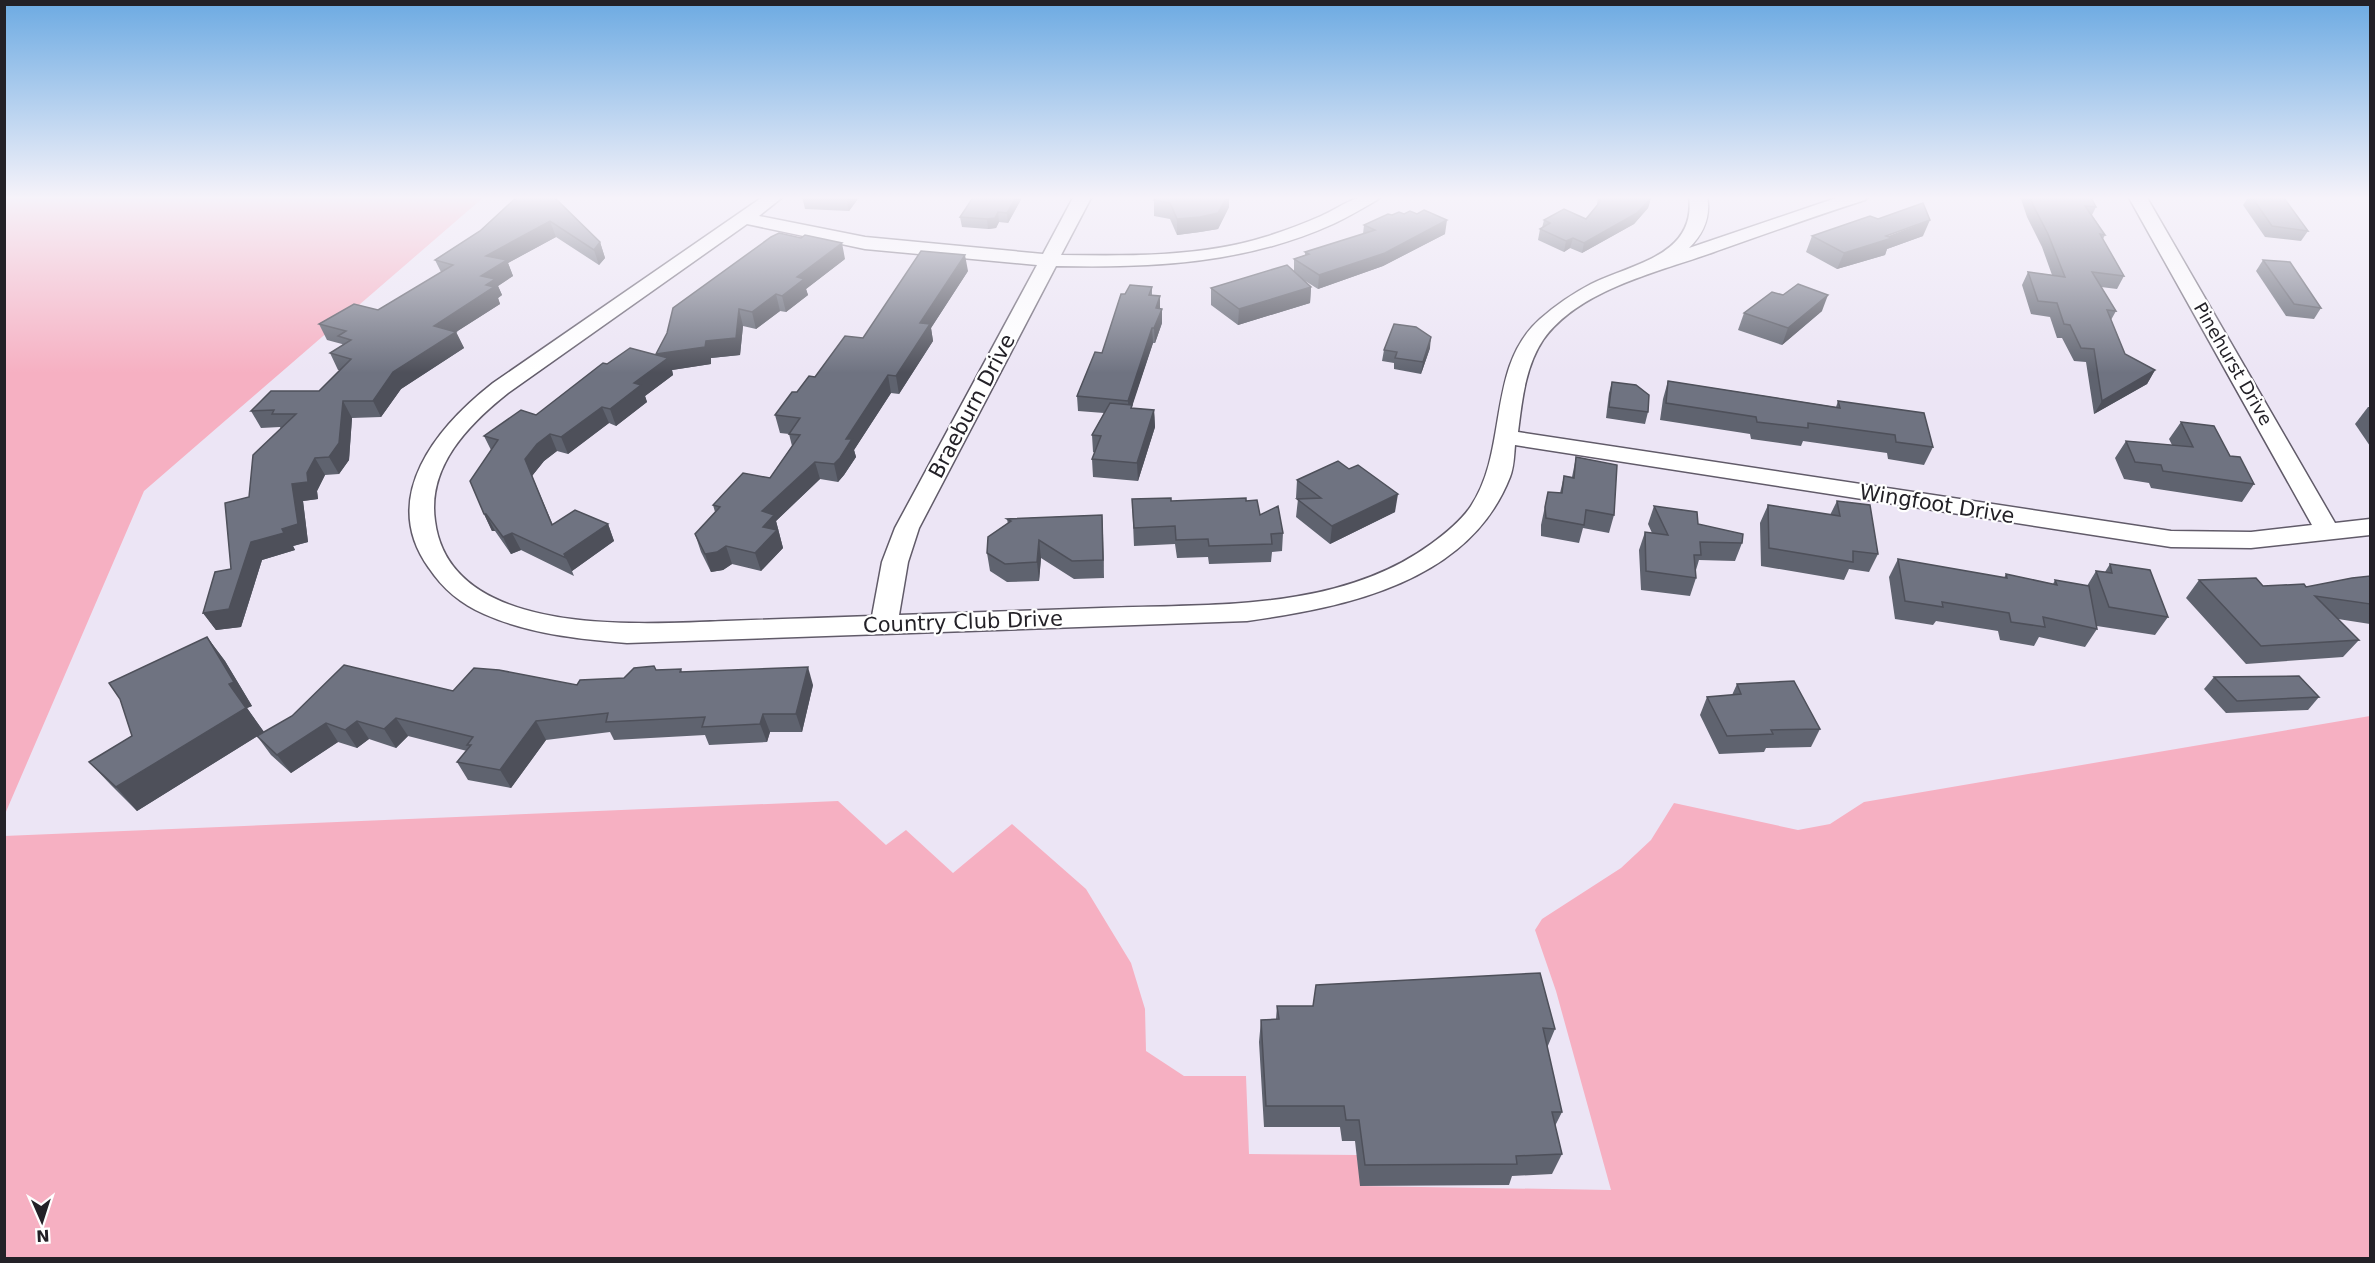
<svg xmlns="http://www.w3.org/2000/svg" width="2375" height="1263" font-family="'DejaVu Sans',sans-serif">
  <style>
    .green { fill: #f6b0c2 }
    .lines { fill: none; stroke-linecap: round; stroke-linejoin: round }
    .minor-casing { stroke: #615b69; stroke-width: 3 }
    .minor { fill: #fff; fill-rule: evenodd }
    .wall { fill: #5f636f }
    .shaded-wall { fill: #4e505a }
    .building { fill: #6f7381; stroke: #4e505a; stroke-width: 1.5 }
    .labels { text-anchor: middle; stroke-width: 4.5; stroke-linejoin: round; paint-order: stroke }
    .far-street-label { font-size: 18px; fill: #232127; stroke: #fff }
    .street-label { font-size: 21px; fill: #232127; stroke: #fff }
  </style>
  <rect width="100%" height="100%" fill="#ece5f5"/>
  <g class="green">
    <path d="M5 196H485L144 491 5 814Z"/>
    <path d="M2370 716V1258H5L4 836 838 801 886 845 906 830 953 873 1012 824 1086 889 1131 963 1145 1009 1146 1051 1184 1076H1246L1249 1154 1357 1155 1361 1186 1611 1190 1556 991 1535 930 1542 919 1621 868 1651 840 1674 803 1798 830 1830 824 1864 802Z"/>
  </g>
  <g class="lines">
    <defs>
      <path id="minor" d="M764 196H784L759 216 865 237 1043 254 1074 196H1092L1061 255C1127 256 1202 257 1265 237 1284 231 1303 224 1321 216 1345 205 1352 195 1380 196L1377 200C1363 208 1348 217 1333 224 1245 264 1151 268 1056 266L919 528 908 562 899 615C967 613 1034 610 1102 608 1211 604 1338 612 1431 544 1446 533 1461 521 1471 506 1509 449 1486 367 1540 319 1556 305 1572 294 1591 284 1631 264 1697 256 1689 196H1707C1711 217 1704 233 1689 248L1842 196H1868L1865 200C1815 216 1765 234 1714 252 1659 272 1579 289 1543 340 1525 367 1522 401 1518 432L2171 531 2251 532 2312 525 2128 196H2146L2335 523 2370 519V535L2251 548 2171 547 1515 445C1514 456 1514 467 1510 477 1469 582 1347 607 1247 621L627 643C579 639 529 634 484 614 461 604 443 589 429 568 378 497 437 427 493 383ZM747 224 865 249 1037 265 895 528 882 562 872 616C824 618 775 619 726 621 641 624 450 639 435 521 427 466 469 424 508 393Z"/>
    </defs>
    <use href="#minor" class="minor-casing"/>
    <use href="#minor" class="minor"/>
  </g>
  <g class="wall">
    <path d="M518 196 600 242 605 258 599 265 556 237 508 263 513 276 498 286 502 295 498 298 500 304 456 332 464 348 401 389 381 417 352 418 349 460 339 474 325 475 317 491 318 499 303 501 308 542 293 546 295 550 262 560 241 627 216 630 203 613 231 569 249 497 281 429 280 427 261 428 251 411 319 391 340 370H338L330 353 343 345 342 344 327 340 319 324 378 310 441 272 435 260 480 231Z"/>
    <path d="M802 196H860L849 211 805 209Z"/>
    <path d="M1023 196 1008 223 999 222 996 228 988 229 962 227 960 217Z"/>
    <path d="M1157 196H1229V207L1218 229 1200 232 1177 235 1170 219 1154 216V200Z"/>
    <path d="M1598 196H1644L1651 198 1648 208 1634 224 1582 253 1570 248 1564 252 1538 240 1540 229 1542 228 1544 220 1586 219 1597 205Z"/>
    <path d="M2020 196H2094L2092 199 2096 207 2092 215 2105 235 2103 239 2124 276 2117 289 2101 287 2116 311 2111 320 2125 354 2155 370 2147 384 2094 414 2086 362 2074 361 2062 338H2057L2050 317 2031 314 2022 285 2028 272 2052 275 2042 247 2027 217Z"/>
    <path d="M2249 196H2266L2308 231 2301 241 2265 237 2243 205Z"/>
    <path d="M1364 225 1445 234 1383 266 1318 289 1302 279 1311 287 1310 303 1238 325 1211 305V288L1294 271V259L1305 255V252L1363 234Z"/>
    <path d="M1812 236H1923L1887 249 1885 255 1837 269 1806 252Z"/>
    <path d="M845 259 806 289 808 295 786 312 780 311 756 329 743 326 740 355 711 358V364L672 370 673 375 645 396 647 402 616 426 609 423 568 454 557 451 544 461 532 476 553 525 608 524 614 541 572 571 574 576 521 550 511 554 495 531H492L484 514 491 450 484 436 536 415 607 364 656 355V354L667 333Z"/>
    <path d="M2263 260 2321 308 2314 319 2286 316 2256 271Z"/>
    <path d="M968 271 931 328 933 341 899 394 891 393 854 450 856 457 844 475 838 482 820 479 776 521 783 548 761 571 732 564 723 570 711 572 701 552 695 534 715 512 713 505 770 478 792 446 789 434 780 433 775 415 797 392 863 338Z"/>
    <path d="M1152 287V296L1160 308 1162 309V323L1155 343H1153L1132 405V408L1154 410 1155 427 1138 481 1093 477 1092 459 1095 453 1093 452 1092 435 1104 413 1078 411 1077 396 1102 353 1125 294Z"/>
    <path d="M1822 311 1782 345 1738 330 1744 313Z"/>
    <path d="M1430 348 1421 374 1394 369V363L1382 361 1384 350Z"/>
    <path d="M1668 381 1836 407 1838 401 1933 447 1924 465 1888 459 1887 453 1803 441 1801 446 1751 439 1750 434 1660 420 1663 399Z"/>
    <path d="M1612 382 1648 412 1645 424 1606 418 1609 393Z"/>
    <path d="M2368 407H2370V446L2355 424Z"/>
    <path d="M2181 422 2230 456 2254 484 2242 502 2151 488 2149 483 2124 479 2115 458 2126 441 2172 445 2169 439Z"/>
    <path d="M1576 457 1614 515 1609 533 1583 528 1579 543 1541 536V525L1548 492 1560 493 1564 476 1572 477Z"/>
    <path d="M1297 480 1395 512 1330 544 1296 517 1298 499 1296 498Z"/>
    <path d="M1132 499 1171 501H1246L1260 515 1283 533 1282 551 1272 552 1271 562 1209 564 1208 557 1177 558 1175 544 1134 546Z"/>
    <path d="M1837 501 1878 554 1869 572 1849 569 1844 580 1761 566 1760 523 1768 505 1830 515Z"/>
    <path d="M1654 506 1698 524 1742 543 1735 561 1699 560 1696 570V578L1690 596 1641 590 1639 550 1645 532 1652 533 1648 524Z"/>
    <path d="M1102 515 1104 578 1074 579 1041 558 1039 581 1007 582 990 571 987 553 1008 524 1007 519Z"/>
    <path d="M1898 559 2004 578 2006 574 2053 584 2055 580 2087 586 2096 571 2105 572 2110 564 2168 617 2155 635 2097 626V629L2085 647 2039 637 2034 646 2000 640 1998 631 1936 621 1933 625 1895 619 1889 577Z"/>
    <path d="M2370 576V624L2338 619 2359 640 2343 657 2246 664 2186 598 2199 580 2263 586 2306 587Z"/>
    <path d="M207 637 225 661 252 706 247 708 264 732 137 811 111 785 89 762 132 736Z"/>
    <path d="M681 669 682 672 813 685 802 732H770L767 742 709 745 705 735 614 740 610 732 546 740 511 788 468 780 457 762 467 751 408 736 396 748 369 739 357 748 338 742 291 773 271 755 257 736 453 691 577 685 624 678 656 670Z"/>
    <path d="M2214 677 2319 697 2308 710 2226 713 2204 689Z"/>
    <path d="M1737 684 1820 729 1811 747 1766 748 1764 752 1719 754 1700 715 1707 697 1732 695Z"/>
    <path d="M1277 1006 1555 1029 1547 1048 1562 1112 1555 1126 1562 1154 1552 1174 1512 1176 1509 1185 1360 1186 1355 1141H1342L1340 1127H1264L1259 1042 1261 1020 1276 1019Z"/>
  </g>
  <g class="shaded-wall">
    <path d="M846 196H860L849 211Z"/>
    <path d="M1017 196H1023L1008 223 1007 213Z"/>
    <path d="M1227 196H1229V207L1218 229 1200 232 1177 235V219Z"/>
    <path d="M1651 198 1648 208 1634 224 1582 253 1584 243Z"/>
    <path d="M998 212 999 222 996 228 988 229 987 219Z"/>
    <path d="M1447 220 1445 234 1383 266 1318 289 1319 275Z"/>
    <path d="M1930 220 1923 236 1887 249 1885 255 1837 269 1844 253Z"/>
    <path d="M550 221 556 237 508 263 513 276 498 286 502 295 498 298 500 304 456 332 464 348 401 389 381 417 373 401 393 372 434 326 481 276 486 256Z"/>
    <path d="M1573 238 1570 248 1564 252 1566 241Z"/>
    <path d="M600 242 605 258 599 265 594 250Z"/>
    <path d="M842 243 845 259 806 289 808 295 786 312 782 296 797 277Z"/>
    <path d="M965 255 968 271 931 328 933 341 899 394 896 376 920 323Z"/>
    <path d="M1311 287 1310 303 1238 325 1239 309Z"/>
    <path d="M776 294 780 311 756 329 752 312Z"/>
    <path d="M1828 295 1822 311 1782 345 1788 328Z"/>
    <path d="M1160 296V311L1156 308Z"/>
    <path d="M739 309 743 326 740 355 711 358V364L672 370 673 375 645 396 647 402 616 426 610 409 634 383 659 365 656 354 706 341Z"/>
    <path d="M1162 309V323L1155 343 1154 328Z"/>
    <path d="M1152 328 1153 343 1129 416 1128 401Z"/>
    <path d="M1431 337 1430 348 1421 374 1423 362Z"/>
    <path d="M2155 370 2147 384 2094 414 2102 401Z"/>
    <path d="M888 375 891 393 854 450 856 457 844 475 838 482 834 464 846 439Z"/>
    <path d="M343 401 352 418 349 460 339 474 329 457Z"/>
    <path d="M602 407 609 423 568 454 561 437Z"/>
    <path d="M1154 410 1155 427 1138 481 1137 463Z"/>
    <path d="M550 434 557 451 544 461 532 476 525 459 537 444Z"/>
    <path d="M315 458 325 475 317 491 318 499 303 501 308 542 293 546 295 550 262 560 241 627 216 630 203 613 251 542 282 529 292 484 307 473Z"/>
    <path d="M815 462 820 479 776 521 783 548 761 571 755 553 762 511Z"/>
    <path d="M1398 494 1395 512 1330 544 1332 526Z"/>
    <path d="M484 514H486L495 531H492Z"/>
    <path d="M1102 515 1103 533 1104 578 1103 560Z"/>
    <path d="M608 524 614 541 572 571 564 554Z"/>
    <path d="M512 533 521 550 511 554 503 537Z"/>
    <path d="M1039 540 1041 558 1039 581 1037 562Z"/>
    <path d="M726 546 732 564 723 570 711 572 705 554Z"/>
    <path d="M207 637 225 661 252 706 247 708 264 732 137 811 116 787 229 684Z"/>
    <path d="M808 667 813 685 802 732 796 714Z"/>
    <path d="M763 714 770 732 767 742 760 724Z"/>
    <path d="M396 718 408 736 396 748 384 729Z"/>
    <path d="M357 721 369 739 357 748 345 730Z"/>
    <path d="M536 721 546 740 511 788 500 770Z"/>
    <path d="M326 723 338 742 291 773 277 755Z"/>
  </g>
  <g class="building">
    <path d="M518 196H553L600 242 594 250 550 221 486 256 507 260 481 276 495 279 486 285 494 287 434 326 456 332 393 372 373 401H343L339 443 329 457 315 458 307 473 308 482 292 484 298 524 282 529 284 533 251 542 229 609 203 613 215 572 231 569 225 503 249 497 253 455 296 414H272L274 410 251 411 271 391H319L351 359 330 353 351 340 338 336 346 331 319 324 354 304 378 310 453 265 435 260 480 231Z"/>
    <path d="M974 196H1017L1007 213 998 212 995 218 987 219 960 217Z"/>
    <path d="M1157 196H1227L1218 213 1200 217 1177 219 1170 203 1154 200Z"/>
    <path d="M1600 196H1644L1651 198 1637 213 1584 243 1573 238 1566 241 1540 229 1550 223 1544 220 1564 209 1586 219 1600 202Z"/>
    <path d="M2030 196H2090L2096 207 2085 206 2105 235 2100 234 2124 276 2092 272 2116 311 2107 310 2125 354 2155 370 2102 401 2094 349 2081 348 2070 325 2064 324 2057 303 2038 301 2028 272 2065 277 2048 234 2033 205Z"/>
    <path d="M2251 196H2266L2284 198 2308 231 2272 226Z"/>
    <path d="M1923 203 1930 220 1886 236 1892 238 1844 253 1812 236 1870 216 1878 219Z"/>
    <path d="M1424 210 1447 220 1385 253 1319 275 1294 259 1309 254 1305 252 1375 230 1364 225 1388 214 1392 215 1399 212 1404 214 1410 211 1417 214Z"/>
    <path d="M779 233 801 238 805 235 842 243 797 277 804 279 782 296 776 294 752 312 739 309 736 338 706 341 705 347 656 354 667 333 673 308 771 237Z"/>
    <path d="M921 251 965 255 920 323 930 324 896 376 888 375 846 439H852L840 458 834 464 815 462 762 511 774 515 763 527 777 530 755 553 726 546 717 552 705 554 695 534 720 507 713 505 743 473 770 478 800 435 789 434 800 418 775 415 792 392H797L809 376 815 377 845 336 863 338Z"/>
    <path d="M2263 260 2290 262 2321 308 2294 304Z"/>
    <path d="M1287 265 1311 287 1239 309 1211 288Z"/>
    <path d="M1798 284 1828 295 1788 328 1744 313 1772 292 1783 295Z"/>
    <path d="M1130 285 1152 287 1149 295 1160 296 1156 308 1162 309 1154 328H1152L1128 401 1077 396 1095 352 1102 353 1121 294H1125Z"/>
    <path d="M1394 324 1416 327 1431 337 1423 362 1395 358 1397 352 1384 350Z"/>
    <path d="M630 348 668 358 634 383 641 385 610 409 602 407 561 437 550 434 537 444 525 459 552 525 575 510 608 524 564 554 566 558 512 533 503 537 486 514H484L470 481 498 440 484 436 521 410 536 415 603 363 607 364Z"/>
    <path d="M1668 381 1840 408 1838 401 1924 413 1933 447 1896 442 1895 435 1808 423V428L1757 422 1756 417 1666 403Z"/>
    <path d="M1612 382 1636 385 1649 395 1648 412 1609 407Z"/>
    <path d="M1110 403 1132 405 1131 408 1154 410 1137 463 1092 459 1101 436 1092 435Z"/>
    <path d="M2181 422 2214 426 2230 456 2240 457 2254 484 2163 471 2161 465 2135 462 2126 441 2193 447Z"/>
    <path d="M1576 457 1617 465 1614 515 1586 510 1584 525 1546 518 1545 507 1548 492 1562 493 1564 476 1574 478Z"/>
    <path d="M1338 461 1349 469 1358 465 1398 494 1332 526 1297 499 1321 498 1297 480Z"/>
    <path d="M1171 498V501L1246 498V501L1257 500 1260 515 1278 506 1283 533 1271 534 1272 544 1209 546 1208 539 1176 540 1175 526 1134 528 1132 499Z"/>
    <path d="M1837 501 1870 505 1878 554 1853 551V562L1769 548 1768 505 1840 516Z"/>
    <path d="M1654 506 1697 512 1698 524 1743 534 1742 543 1700 542 1701 555H1694L1696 578 1646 571 1645 532 1668 535Z"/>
    <path d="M1102 515 1103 560 1072 561 1039 540 1037 562 1005 564 987 553 988 537 1011 521 1007 519Z"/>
    <path d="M1898 559 2007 578 2006 574 2057 585 2055 580 2089 586 2097 629 2043 617 2045 627 2011 622 2009 613 1942 602 1943 607 1905 601Z"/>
    <path d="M2110 564 2150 570 2168 617 2109 607 2096 571 2112 573Z"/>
    <path d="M2370 576V604L2315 596 2359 640 2261 646 2199 580 2256 578 2263 586 2304 584 2306 587 2352 578Z"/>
    <path d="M207 637 234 682 229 684 246 708 116 787 89 762 132 736 120 699 109 683Z"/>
    <path d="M344 665 453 691 474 668 499 670 577 685 580 680 624 678 634 668 654 666 656 670 681 669 680 672 808 667 796 714H763L760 724 702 727 705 717 606 722 608 713 536 721 500 770 457 762 471 745H467L473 737 396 718 384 729 357 721 345 730 326 723 277 755 257 736 292 716Z"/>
    <path d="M2299 676 2319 697 2237 701 2214 677Z"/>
    <path d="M1794 681 1820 729 1771 730 1773 734 1727 736 1707 697 1741 694 1737 684Z"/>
    <path d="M1540 973 1555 1029 1543 1028 1562 1112H1552L1562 1154 1516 1156 1517 1164 1365 1165 1359 1120H1346L1344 1106H1266L1261 1020 1279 1019 1277 1006H1313L1316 985Z"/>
  </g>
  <linearGradient id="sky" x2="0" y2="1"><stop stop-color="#6caae2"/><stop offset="0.53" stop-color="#f6f3fa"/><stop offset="1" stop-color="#f6f3fa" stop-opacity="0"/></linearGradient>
  <rect width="2375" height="373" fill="url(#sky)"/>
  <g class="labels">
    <g class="far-street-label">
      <text transform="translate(2233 364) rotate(60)" y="6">Pinehurst Drive</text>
    </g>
    <g class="street-label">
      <text transform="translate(972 406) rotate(-62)" y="7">Braeburn Drive</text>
      <text transform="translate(1937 504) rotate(9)" y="7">Wingfoot Drive</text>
      <text transform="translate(963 622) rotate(-2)" y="7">Country Club Drive</text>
    </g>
  </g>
  <rect width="2375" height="1263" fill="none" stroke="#232127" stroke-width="12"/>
  <g transform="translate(42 1221) rotate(177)" stroke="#ffffff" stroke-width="4.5" paint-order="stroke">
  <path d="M0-4.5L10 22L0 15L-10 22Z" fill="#232127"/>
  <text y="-9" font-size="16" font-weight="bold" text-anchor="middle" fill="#232127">N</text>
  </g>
</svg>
